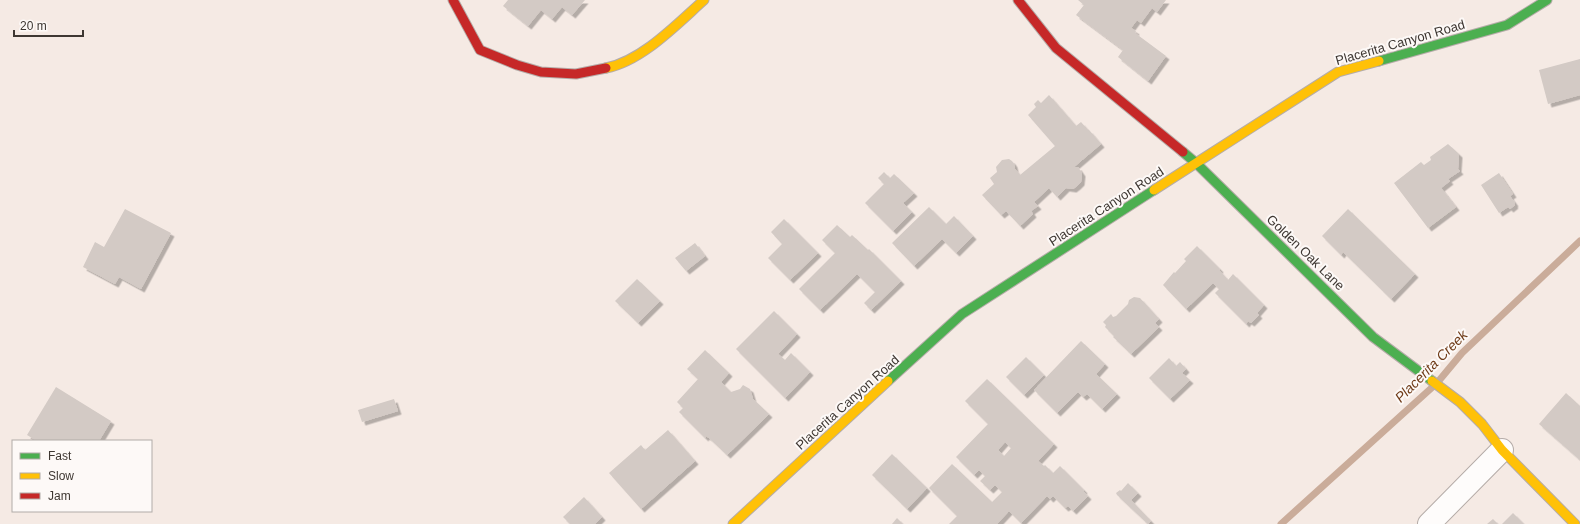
<svg xmlns="http://www.w3.org/2000/svg" width="1580" height="524" font-family="Arial,sans-serif">
  <style>
    .lines { fill: none; stroke-linecap: round; stroke-linejoin: round }
    .stream { stroke: #caac9a; stroke-width: 7 }
    .building { fill: #d3cac5; fill-rule: evenodd; filter: url(#shadow) }
    .street-casing { stroke: #b5aca8; stroke-width: 24 }
    .fast-casing { stroke: #b5aca8; stroke-width: 11 }
    .slow-casing { stroke: #b5aca8; stroke-width: 11 }
    .jam-casing { stroke: #b5aca8; stroke-width: 11 }
    .street { stroke: #fefcfb; stroke-width: 22 }
    .fast { stroke: #4caf50; stroke-width: 9 }
    .slow { stroke: #ffc107; stroke-width: 9 }
    .jam { stroke: #c62828; stroke-width: 9 }
    .labels { text-anchor: middle; stroke-width: 4; stroke-linejoin: round; paint-order: stroke }
    .street-label { font-size: 13px; fill: #3e3732; stroke: #fdf9f7 }
    .water-label { font-size: 14px; font-style: italic; fill: #6f3b18; stroke: #fdf9f7 }
  </style>
  <defs>
    <filter id="shadow"><feDropShadow dx="3.5" dy="3.5" stdDeviation="0" flood-color="#0004"/></filter>
  </defs>
  <rect width="100%" height="100%" fill="#f5eae4"/>
  <g class="lines">
    <path class="stream" d="M1281 524 1437 383 1462 353 1580 241"/>
  </g>
  <g class="building">
    <path d="M508 0H585L572 15 562 7 552 19 541 10 528 26 503 6Z"/>
    <path d="M1078 0H1166L1157 12 1152 8 1141 23 1137 20 1131 28 1136 31 1135 33 1166 56 1148 81 1118 57 1123 50 1076 15 1084 5Z"/>
    <path d="M1580 59V95L1548 104 1539 70Z"/>
    <path d="M1049 95 1076 126 1081 122 1088 130H1089L1101 144 1074 167H1078L1082 173 1081 182 1077 186 1073 189 1066 188 1057 197 1049 188 1034 202 1038 206 1031 211 1033 214 1020 226 1006 211 1001 215 982 195 994 184 990 178 997 172 996 167 1002 160 1009 159 1012 161 1014 164 1015 169 1020 175 1055 146 1028 115 1036 107 1034 104 1038 100 1041 103Z"/>
    <path d="M1448 144 1459 154 1458 169 1460 171 1448 179 1450 181 1441 188 1456 207 1428 228 1394 183 1421 162 1424 165 1431 160 1430 157Z"/>
    <path d="M884 172 890 178 894 174 914 193 903 203 912 212 893 231 865 203 884 184 878 178Z"/>
    <path d="M1499 173 1513 194 1510 196 1515 203 1514 204 1515 205 1510 209 1508 207 1499 213 1481 185Z"/>
    <path d="M929 207 946 224 954 216 973 236 956 253 942 239 914 266 892 243Z"/>
    <path d="M125 209 171 233 141 289 119 277 115 284 83 267 95 242 104 247Z"/>
    <path d="M1348 209 1415 274 1391 299 1343 252 1341 255 1322 236Z"/>
    <path d="M784 219 818 253 790 280 768 258 782 244 771 232Z"/>
    <path d="M837 225 850 237 852 235 868 250 869 249 901 281 871 310 864 303 875 292 857 274 820 310 799 289 835 253 822 240Z"/>
    <path d="M695 243 705 256 686 271 675 258Z"/>
    <path d="M1197 246 1220 269 1219 270 1228 280 1233 274 1264 305 1257 313 1259 315 1251 323 1248 321 1246 324 1215 293 1219 289 1213 283 1186 309 1163 285 1174 272 1175 273 1186 261 1184 259Z"/>
    <path d="M637 279 660 301 638 323 615 301Z"/>
    <path d="M1134 297 1140 298 1159 319 1155 323 1159 327 1131 354 1113 337 1114 336 1105 327 1106 325 1103 322 1111 314 1113 317 1116 316 1128 304 1129 300Z"/>
    <path d="M774 311 797 334 778 354 785 360 791 353 810 372 785 398 736 349Z"/>
    <path d="M1081 341 1105 364 1096 374 1117 394 1102 409 1087 394 1083 397 1078 392 1057 413 1034 390Z"/>
    <path d="M705 350 729 373 721 382 731 392 740 389 743 385 750 389 753 399 769 414 727 455 709 438 706 436 705 438 679 412 683 408 677 402 698 379 687 369Z"/>
    <path d="M1026 357 1044 375 1024 395 1006 377Z"/>
    <path d="M1169 358 1176 366 1180 362 1186 369 1182 373 1190 380 1170 399 1149 378Z"/>
    <path d="M987 379 1054 444 1038 461 1044 466 1045 465 1053 473 1060 466 1084 490 1083 491 1088 496 1073 511 1068 506 1065 508 1053 496 1050 499 1047 496 1021 523 1009 511 997 524H949L957 516 929 488 952 464 992 502 1002 492 995 485 990 490 980 481 985 476 979 470 974 475 956 457 988 424 965 401ZM1005 442 1011 448 1004 456 998 450Z"/>
    <path d="M56 387 111 421 99 441H37L27 435Z"/>
    <path d="M1566 393 1580 406V460L1539 424Z"/>
    <path d="M394 399 398 411 362 422 358 410Z"/>
    <path d="M668 430 695 461 641 509 609 473 641 445 645 450Z"/>
    <path d="M892 454 927 488 907 509 872 475Z"/>
    <path d="M1128 483 1138 493 1131 500 1151 521 1148 524 1117 495 1116 493 1120 490 1121 491Z"/>
    <path d="M584 497 602 517 595 524H570L563 517Z"/>
    <path d="M1513 513 1524 524H1502Z"/>
    <path d="M897 518 903 524H892Z"/>
    <path d="M1493 519 1498 524H1487Z"/>
  </g>
  <g class="lines">
    <defs>
      <path id="street" d="M1429 524 1502 450"/>
      <g id="fast">
        <path d="M1379 61 1507 25 1547 0"/>
        <path d="M1183 152 1196 163 1373 337 1432 381"/>
        <path d="M888 381 962 314 1154 190"/>
      </g>
      <g id="slow">
        <path d="M606 68C642 61 677 24 704 0"/>
        <path d="M1154 190 1338 72 1379 61"/>
        <path d="M1432 381 1460 402 1482 424 1502 450 1575 524"/>
        <path d="M733 524 888 381"/>
      </g>
      <g id="jam">
        <path d="M453 0 480 50 517 65 541 72 576 74 606 68"/>
        <path d="M1018 0 1056 48 1183 152"/>
      </g>
    </defs>
    <use href="#street" class="street-casing"/>
    <use href="#fast" class="fast-casing"/>
    <use href="#slow" class="slow-casing"/>
    <use href="#jam" class="jam-casing"/>
    <use href="#street" class="street"/>
    <use href="#fast" class="fast"/>
    <use href="#slow" class="slow"/>
    <use href="#jam" class="jam"/>
  </g>
  <g class="labels">
    <g class="street-label">
      <text transform="translate(1400 42) rotate(-16)" y="5">Placerita Canyon Road</text>
      <text transform="translate(1106 206) rotate(-33)" y="5">Placerita Canyon Road</text>
      <text transform="translate(1306 252) rotate(44)" y="5">Golden Oak Lane</text>
      <text transform="translate(847 402) rotate(-42)" y="5">Placerita Canyon Road</text>
    </g>
    <g class="water-label">
      <text transform="translate(1431 366) rotate(-45)" y="5">Placerita Creek</text>
    </g>
  </g>
  <rect x="12" y="440" width="140" height="72" fill="#fdf9f7" stroke="#b1aba8"/>
  <rect x="20" y="453" width="20" height="6" fill="#4caf50" stroke="#b1aba8"/>
  <text x="48" y="460" font-size="12" fill="#3e3732">Fast</text>
  <rect x="20" y="473" width="20" height="6" fill="#ffc107" stroke="#b1aba8"/>
  <text x="48" y="480" font-size="12" fill="#3e3732">Slow</text>
  <rect x="20" y="493" width="20" height="6" fill="#c62828" stroke="#b1aba8"/>
  <text x="48" y="500" font-size="12" fill="#3e3732">Jam</text>
  <path d="M14 30v6h69v-6" fill="none" stroke="#3e3732" stroke-width="2"/>
  <text x="20" y="30" font-size="12" fill="#3e3732" stroke="#fdf9f7" stroke-width="3" paint-order="stroke">20 m</text>
</svg>
